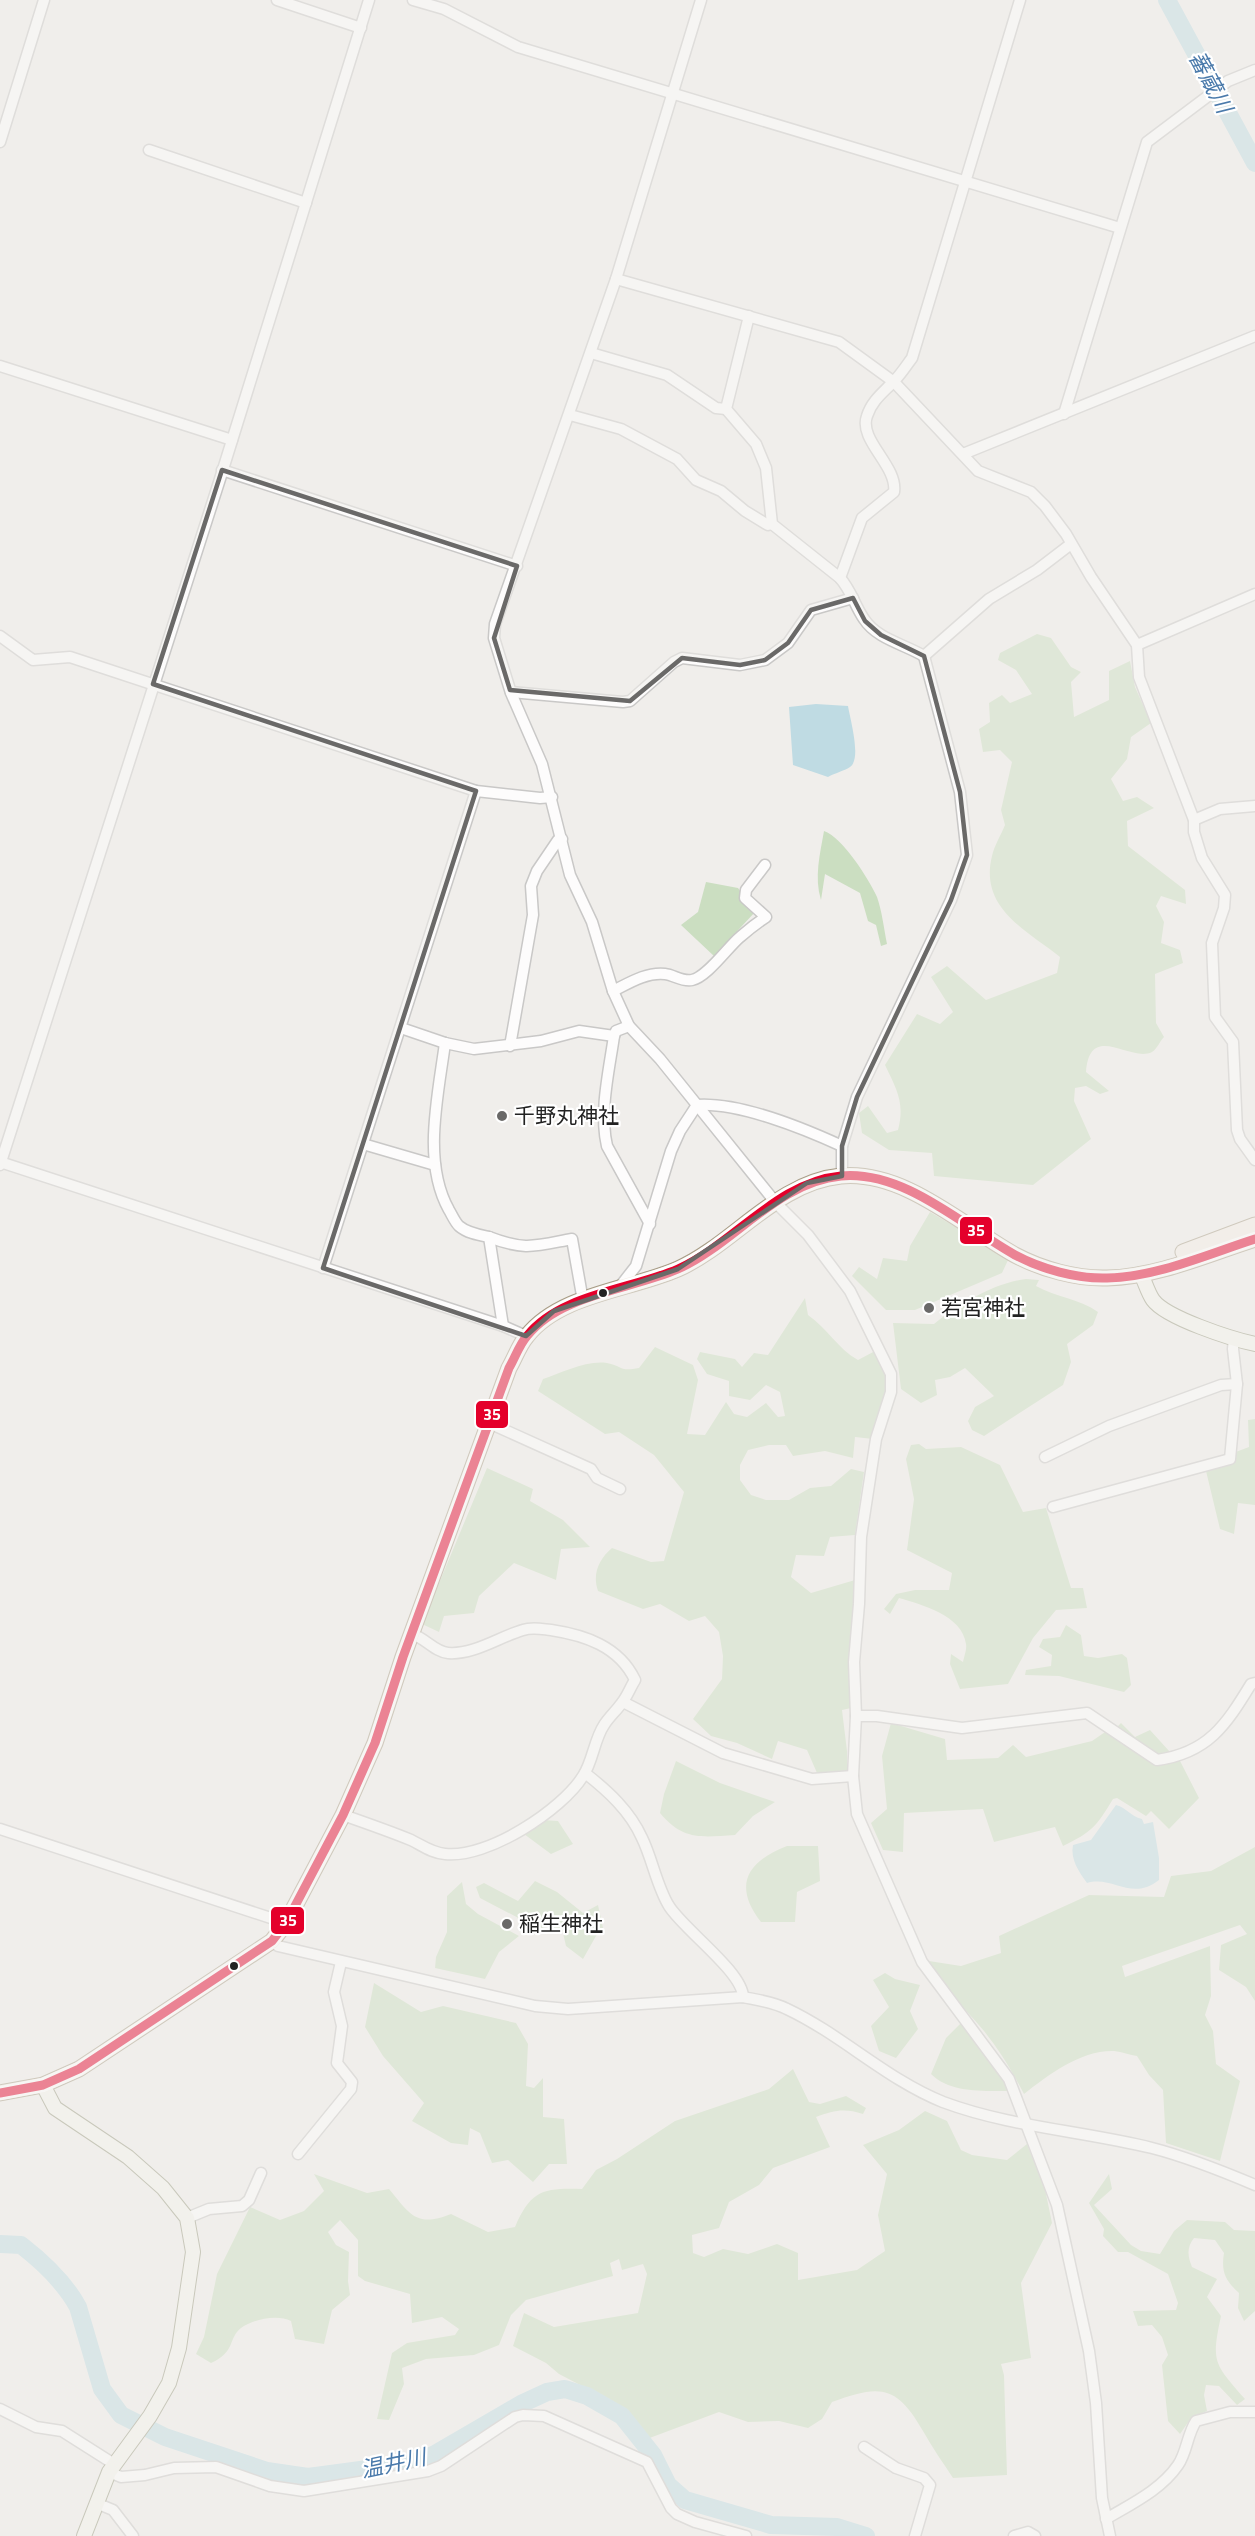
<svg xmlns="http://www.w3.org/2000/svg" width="1255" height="2536" font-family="'Titillium Web','Noto Sans JP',sans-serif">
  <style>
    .forest { fill: #cbdec1 }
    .water { fill: #bfdbe3 }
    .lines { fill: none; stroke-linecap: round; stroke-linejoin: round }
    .river { stroke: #bfdbe3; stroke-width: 18 }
    .street-casing { stroke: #c9c8c7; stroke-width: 13 }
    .secondary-casing { stroke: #999a82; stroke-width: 16 }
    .primary-casing { stroke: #a79c86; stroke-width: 17 }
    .street { stroke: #fdfcfc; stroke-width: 10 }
    .secondary { stroke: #f4f4ed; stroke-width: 14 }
    .primary { stroke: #f3ede7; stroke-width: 15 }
    .bus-1-casing { stroke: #fff; stroke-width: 14 }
    .bus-1 { stroke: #e4002b; stroke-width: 9 }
    .marked { fill: none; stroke: #6a6968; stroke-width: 4.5; stroke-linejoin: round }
    .poi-dot { fill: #6a6968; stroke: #fff; stroke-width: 2 }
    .bus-dot { fill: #222; stroke: #fff; stroke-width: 2 }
    .labels { text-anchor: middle; stroke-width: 4.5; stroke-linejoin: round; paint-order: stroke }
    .poi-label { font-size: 21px; fill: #222; stroke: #fff; text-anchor: start }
    .water-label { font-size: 22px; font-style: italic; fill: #4a7aab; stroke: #fff }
    .line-badge { stroke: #fff; stroke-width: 2 }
    .badge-label { font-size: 16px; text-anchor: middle; font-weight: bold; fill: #fff }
  </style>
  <rect width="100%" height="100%" fill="#f0eeeb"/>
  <g class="forest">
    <path d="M1037 634 1051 638 1071 667 1081 672 1071 682 1074 717 1109 700V671L1130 661 1135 687 1151 723 1131 737 1127 759 1111 779 1123 801 1137 797 1154 808 1127 821 1128 846 1185 890 1186 904 1161 896 1156 906 1164 922 1161 943 1180 950 1183 963 1155 974 1156 1023 1164 1037C1160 1041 1157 1049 1152 1052 1130 1063 1090 1021 1086 1072L1109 1091 1100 1094 1086 1086 1075 1088 1074 1101 1091 1139 1033 1185 934 1176 932 1153 889 1150 862 1133 859 1113 868 1106 887 1133 898 1130C905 1103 897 1090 885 1065L917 1014 940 1024 953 1012 931 977 947 966 986 1000 1057 973 1060 957C1026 930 979 908 992 856 994 846 1001 835 1005 825L1001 810 1012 762 1000 750 983 752 979 729 990 722 989 703 1002 695 1010 703 1032 694 1016 670 998 660 1000 653Z"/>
    <path d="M824 831C842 837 869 879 877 897 882 911 884 929 887 944L881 946 876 925 868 921 860 893 825 874 821 900C814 877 820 854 824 831Z"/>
    <path d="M706 882 738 888 755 912 714 956 681 925 698 912Z"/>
    <path d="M930 1212 1009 1258 1002 1273 915 1310H886L852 1276 859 1267 877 1279 883 1258 907 1261 910 1246Z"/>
    <path d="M1026 1279 1039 1280 1036 1286C1056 1297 1080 1299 1098 1312L1093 1325 1067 1344 1071 1362 1063 1385 984 1436 972 1430 968 1421 975 1407 994 1396 965 1368 950 1377 935 1380 937 1395 921 1403 901 1389 893 1323 934 1324C959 1304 994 1283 1026 1279Z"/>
    <path d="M805 1298 808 1315C827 1328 838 1349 858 1360L875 1351 886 1374 887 1394 873 1439 855 1437 853 1458 825 1451 793 1456 786 1445H769L748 1450 740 1465V1480L751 1495 766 1500H789L810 1488 831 1486 851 1469 864 1472 855 1535 830 1537 824 1556 796 1555 791 1577 811 1593 855 1580 851 1640V1708L842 1710 847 1751V1771L817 1773 807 1750 778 1741 772 1759 737 1743 711 1736 693 1719 722 1679 723 1656 719 1632 705 1616 689 1621 660 1604 643 1609 598 1591C592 1574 599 1559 612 1548L651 1562 664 1561 684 1492 654 1455 619 1432 605 1434 538 1391 543 1379C562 1373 586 1360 607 1363 623 1366 619 1372 639 1368L655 1347 693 1365 698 1380 687 1434 705 1435 726 1402 734 1414 747 1417 766 1403 778 1417 785 1416 780 1392 766 1385 750 1400 729 1396V1381L707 1374 697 1359 700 1352 735 1359 742 1367 754 1353 768 1355Z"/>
    <path d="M1255 1419V1505L1238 1503 1234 1534 1220 1529 1206 1471 1230 1462 1233 1453 1249 1447 1248 1420Z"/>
    <path d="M919 1444 926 1449 961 1447 1000 1465 1023 1512 1046 1508 1071 1588H1083L1087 1608 1056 1610 1033 1638 1008 1684 960 1689 950 1664 951 1654 963 1662C964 1657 967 1649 966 1644 962 1615 922 1605 899 1598L890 1614 884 1609 896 1594 915 1590H949L952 1573 907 1550 914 1499 906 1459 911 1445Z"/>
    <path d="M487 1468 533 1489 530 1501 563 1520 590 1547 561 1549 556 1580 514 1563 479 1596 474 1613 444 1616 439 1632 422 1624Z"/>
    <path d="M1066 1625 1081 1635 1084 1656 1098 1658 1122 1654 1127 1658 1131 1685 1124 1692 1059 1676 1025 1675 1026 1670 1051 1666 1052 1655 1039 1647 1043 1639 1060 1637Z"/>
    <path d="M891 1723 945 1739 947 1760 998 1758 1013 1745 1026 1757 1092 1741 1108 1730 1157 1763 1179 1759 1199 1798 1169 1829 1151 1811 1146 1816 1117 1798 1113 1799C1096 1827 1092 1832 1063 1846L1055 1827 994 1842 983 1809 904 1813 903 1852 883 1850 871 1823 887 1809 882 1756Z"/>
    <path d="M1121 1723 1135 1737 1150 1730 1170 1752 1157 1758 1115 1729Z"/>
    <path d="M676 1761 720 1783 775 1802 753 1816 735 1835C702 1837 683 1841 660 1813L664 1794Z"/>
    <path d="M543 1820 558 1821 573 1844 551 1854 524 1834Z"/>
    <path d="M787 1846H818L820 1881 797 1892 795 1922H761C733 1886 746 1862 787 1846Z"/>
    <path d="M1255 1847V2001L1246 1987 1219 1970 1221 1945 1247 1934 1240 1925 1122 1966 1125 1977 1210 1946 1211 1996 1205 2015 1213 2031 1216 2064 1240 2081 1220 2161 1166 2143 1163 2090 1149 2075 1137 2056C1130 2055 1122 2052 1114 2051 1081 2050 1048 2075 1024 2094 1012 2071 1000 2051 984 2031 965 2008 942 1988 929 1961L961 1966 1001 1953 999 1936 1089 1895 1164 1897 1171 1876 1211 1871Z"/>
    <path d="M535 1881 557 1892 583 1913 598 1905 603 1928 596 1936 583 1959 566 1946 562 1929 547 1927 525 1930 526 1922 480 1898 476 1887 484 1883 518 1901Z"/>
    <path d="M462 1882 466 1904 478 1914 519 1936 499 1952 485 1979 435 1968 436 1957 447 1932V1896Z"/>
    <path d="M885 1973 895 1979 920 1985 910 2011 918 2029 896 2058 879 2051 871 2026 889 2007 873 1980Z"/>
    <path d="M374 1983 421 2012 443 2006 516 2023 528 2044 526 2086 534 2088 543 2078V2117L564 2119 567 2164H549L533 2182 508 2160 492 2163 480 2133 470 2128 468 2145 451 2143 412 2121 424 2103 383 2056 365 2027Z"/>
    <path d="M963 2021 998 2068 1009 2091C983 2091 950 2093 931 2074L946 2038Z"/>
    <path d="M793 2069 809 2102 820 2104 846 2096 866 2108 863 2114C845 2108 834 2110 816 2117L830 2147 773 2168 759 2185 729 2202 719 2228 692 2235 693 2253 704 2257 723 2249 748 2254 777 2244 798 2253V2280L857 2270 885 2251 878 2215 887 2174 863 2145 899 2130 925 2111 947 2121 961 2150 972 2155 1007 2160 1027 2144 1045 2189 1052 2223 1021 2283 1031 2358 1001 2364 1004 2375 1007 2475 953 2478C943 2463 932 2447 923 2431 897 2385 880 2384 832 2402L822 2419 808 2428 779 2421 748 2422 719 2412 647 2439 637 2422 605 2398 559 2374 546 2363 513 2346 524 2313 554 2327 638 2313 647 2274 643 2264 622 2270 619 2259 610 2263 613 2276 526 2300 511 2315 499 2345 474 2355 426 2359 402 2368 404 2384 389 2420 377 2419 392 2353 407 2343 455 2335 459 2329 442 2317 412 2323 410 2294 365 2281 358 2276V2240L340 2220 328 2232 336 2245 349 2252 348 2281 350 2295 332 2310 324 2344 295 2339 291 2321C277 2314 254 2319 241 2328 228 2338 236 2352 211 2363L196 2354 204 2337 217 2274 250 2207 280 2220 304 2211 324 2191 314 2174 367 2193 389 2189C410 2214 416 2228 451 2214L488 2232 515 2227C531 2190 543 2188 582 2189L596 2170 617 2159 675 2121 769 2089Z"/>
    <path d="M1109 2174 1112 2189 1094 2205 1131 2245 1141 2251 1160 2254 1174 2231 1187 2220 1225 2222 1234 2230 1255 2231V2311L1244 2321 1238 2308 1239 2293C1225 2280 1221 2272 1224 2253L1215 2240 1194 2238C1186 2248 1188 2257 1192 2267L1217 2279 1207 2297 1221 2316C1211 2363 1214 2363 1245 2399L1237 2405 1219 2386 1206 2385 1204 2395 1207 2411 1191 2418 1180 2434 1168 2421 1162 2365 1168 2355 1162 2337 1152 2325 1138 2326 1133 2311 1176 2310 1178 2303 1168 2274 1128 2252H1118L1103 2236 1104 2229 1089 2203Z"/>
  </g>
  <g class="water">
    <path d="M816 704 848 706C850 719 862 759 850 767 844 771 835 773 828 777L793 765 789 707Z"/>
    <path d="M1116 1805C1127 1808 1130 1816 1142 1819L1144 1824 1153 1822 1159 1858V1880C1131 1902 1113 1875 1087 1883 1079 1872 1070 1859 1073 1845L1091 1840Z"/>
  </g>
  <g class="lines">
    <g class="river">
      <path d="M1167 0 1255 163"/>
      <path d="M0 2244 21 2245C43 2262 65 2283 78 2307L102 2389 121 2415 165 2437 267 2471 308 2477 413 2463 435 2454 521 2404 547 2392 565 2389 587 2396 622 2416 653 2455 668 2485 685 2500 771 2525 837 2527 866 2536"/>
    </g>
    <defs>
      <g id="street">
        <path d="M277 0 361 28"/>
        <path d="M413 0 444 9 518 47 1120 228"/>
        <path d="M701 0 616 279 495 624 494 638 511 693 542 764 570 875 592 922 613 991 629 1026 660 1059 776 1203 808 1235 850 1291 891 1374V1392L876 1439 861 1537 859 1604 854 1662 856 1716 853 1776 857 1814 922 1962 1009 2079 1057 2205 1089 2351 1096 2403 1102 2498 1110 2536"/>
        <path d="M0 142 44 0"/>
        <path d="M149 150 306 203"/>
        <path d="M616 279 839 342 894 382 978 471 1031 492 1045 506 1066 534 1091 577 1137 645 1139 677 1194 820V832L1202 858 1225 895 1224 908 1212 943 1215 1017 1233 1042 1237 1130 1240 1139 1255 1160"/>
        <path d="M749 316 726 409 756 444 766 468 772 524 840 578C851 590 855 606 864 619 877 639 904 644 924 656L989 599 1037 570 1071 544"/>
        <path d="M591 353 667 375 716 408 726 409"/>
        <path d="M0 366 232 440"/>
        <path d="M1064 414 1147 142 1228 81 1255 70"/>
        <path d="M570 415 621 429 677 459 696 480 721 491 745 511 768 525 772 524"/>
        <path d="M963 454 1255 336"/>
        <path d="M222 470 517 566"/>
        <path d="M840 578 862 518 894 492C898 466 858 440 867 416 872 400 884 392 895 380 901 374 906 366 912 358L1020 0"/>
        <path d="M0 636 33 660 70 657 476 791 540 798 552 797"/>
        <path d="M1137 645 1255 594"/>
        <path d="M511 692 623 702 630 701 674 662 682 658 740 665 765 660 788 643 811 610 853 598"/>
        <path d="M1194 820 1220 809 1255 806"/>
        <path d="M613 991C629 983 646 972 665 974 674 975 682 982 692 980 707 977 728 947 740 937 748 930 757 923 766 917L745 898 746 890 765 865"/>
        <path d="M629 1026 616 1031 614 1036C609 1071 599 1112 607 1146L650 1224"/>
        <path d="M401 1028 445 1043 474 1049 541 1041 579 1031 614 1036"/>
        <path d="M445 1043C438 1096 422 1162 449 1210 452 1215 455 1222 459 1226 467 1233 479 1235 489 1237L503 1326"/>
        <path d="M510 1046 533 915 531 886 537 871 558 840 562 839"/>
        <path d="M363 1144 435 1165"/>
        <path d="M0 1162 503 1326 526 1336"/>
        <path d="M0 1165 220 479 369 0"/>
        <path d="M842 1176V1146L857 1097 951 900 967 855 960 792 924 656"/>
        <path d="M489 1237C525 1251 535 1246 572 1239L583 1301"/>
        <path d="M323 1268 476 791"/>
        <path d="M618 1289 636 1266 671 1151 680 1131 697 1105C739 1102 805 1129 842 1146"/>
        <path d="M489 1423 591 1469 597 1478 620 1489"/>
        <path d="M1045 1457 1109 1426 1221 1385 1237 1384"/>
        <path d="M1053 1507 1230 1459 1237 1384 1233 1349 1234 1338"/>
        <path d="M623 1702 723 1753 812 1779 853 1776"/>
        <path d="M856 1716H877L962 1728 1087 1713 1157 1760C1208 1753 1226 1725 1251 1684L1255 1683"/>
        <path d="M585 1773C608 1791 630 1811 642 1838 652 1858 657 1887 669 1906 683 1929 743 1972 743 1997"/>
        <path d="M343 1815C366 1823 389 1831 411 1840 423 1846 432 1853 445 1854 487 1859 562 1810 583 1776 593 1761 594 1740 604 1725 609 1717 616 1711 621 1704 627 1697 630 1688 635 1680 619 1646 584 1635 551 1630 541 1629 532 1627 523 1630 499 1637 474 1655 448 1653 435 1652 425 1638 412 1634"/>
        <path d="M0 1829 286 1923"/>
        <path d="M272 1941 278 1946 535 2006 568 2009 743 1997C758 2000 774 2002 787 2009 842 2035 886 2079 943 2102 1010 2127 1083 2131 1152 2148 1187 2157 1222 2171 1255 2185"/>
        <path d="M298 2154 351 2089 352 2082 337 2063 342 2026 334 1992 341 1962"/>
        <path d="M187 2218 209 2209 242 2206 249 2200 261 2173"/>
        <path d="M0 2409 36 2427 62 2431 114 2464"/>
        <path d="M864 2447 896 2468 924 2478 930 2485 915 2536"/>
        <path d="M109 2472 121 2477 145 2475 174 2468 216 2467 270 2486 304 2491 428 2471 441 2466 515 2417 523 2415 544 2416 647 2462 671 2508 677 2514 695 2522 746 2536"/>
        <path d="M96 2503 113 2510 133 2536"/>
        <path d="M1106 2519C1131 2504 1161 2490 1178 2465 1187 2452 1187 2435 1196 2421L1230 2412H1255"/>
        <path d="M1014 2536 1028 2532 1035 2536"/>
      </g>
      <g id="secondary">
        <path d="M1141 1274C1145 1282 1148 1293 1153 1300 1166 1318 1232 1339 1255 1344"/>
        <path d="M43 2085 55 2108 128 2157 163 2188 187 2218 193 2252 179 2348 169 2383 150 2416 109 2472 84 2536"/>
      </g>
      <g id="primary">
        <path d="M1183 1252 1255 1225"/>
        <path d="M0 2093 43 2085 79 2069 272 1941 286 1923 343 1815 375 1743 403 1657 509 1368C515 1358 519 1345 527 1336 560 1294 630 1290 678 1269 734 1244 777 1182 841 1176 904 1170 963 1226 1015 1255 1041 1269 1077 1279 1107 1278 1157 1277 1208 1254 1255 1239"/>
      </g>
    </defs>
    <use href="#street" class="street-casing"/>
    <use href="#secondary" class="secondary-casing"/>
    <use href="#primary" class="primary-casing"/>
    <use href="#street" class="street"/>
    <use href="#secondary" class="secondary"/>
    <use href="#primary" class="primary"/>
    <defs>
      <path id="bus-1" d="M0 2093 43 2085 79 2069 272 1941 286 1923 343 1815 375 1743 403 1657 509 1368C515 1358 519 1345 527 1336 560 1294 630 1290 678 1269 734 1244 777 1182 841 1176 904 1170 963 1226 1015 1255 1041 1269 1077 1279 1107 1278 1157 1277 1208 1254 1255 1239"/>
    </defs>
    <use href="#bus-1" class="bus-1-casing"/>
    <use href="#bus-1" class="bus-1"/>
  </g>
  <path d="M0 0H1255V2536H0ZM222 470 517 566 494 638 510 690 630 701 682 658 740 665 765 660 788 643 811 610 853 598 865 621 881 635 924 656 960 792 967 855 951 900 857 1097 842 1146V1176L807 1183 678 1269 554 1311 526 1336 323 1268 476 791 153 684Z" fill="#f0eeeb" fill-opacity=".55" fill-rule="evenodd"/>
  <path class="marked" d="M222 470 517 566 494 638 510 690 630 701 682 658 740 665 765 660 788 643 811 610 853 598 865 621 881 635 924 656 960 792 967 855 951 900 857 1097 842 1146V1176L807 1183 678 1269 554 1311 526 1336 323 1268 476 791 153 684Z"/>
  <g class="poi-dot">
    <circle cx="502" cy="1116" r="6"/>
    <circle cx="929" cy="1308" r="6"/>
    <circle cx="507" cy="1924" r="6"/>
  </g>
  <g class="bus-dot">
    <circle cx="603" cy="1293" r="5"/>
    <circle cx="234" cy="1966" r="5"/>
  </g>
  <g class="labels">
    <g class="poi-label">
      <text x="514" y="1123">千野丸神社</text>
      <text x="941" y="1315">若宮神社</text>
      <text x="519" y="1931">稲生神社</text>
    </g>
    <g class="water-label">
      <text transform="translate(1211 82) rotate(62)" y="8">蕃蔵川</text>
      <text transform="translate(393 2463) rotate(-12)" y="8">温井川</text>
    </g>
  </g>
  <g class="line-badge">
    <rect x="959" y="1216" width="34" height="29" rx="6" fill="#e4002b"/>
    <rect x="475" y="1400" width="34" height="29" rx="6" fill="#e4002b"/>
    <rect x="270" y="1906" width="35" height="29" rx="6" fill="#e4002b"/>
  </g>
  <g class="badge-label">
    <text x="976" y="1236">35</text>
    <text x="492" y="1420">35</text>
    <text x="288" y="1926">35</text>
  </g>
</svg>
